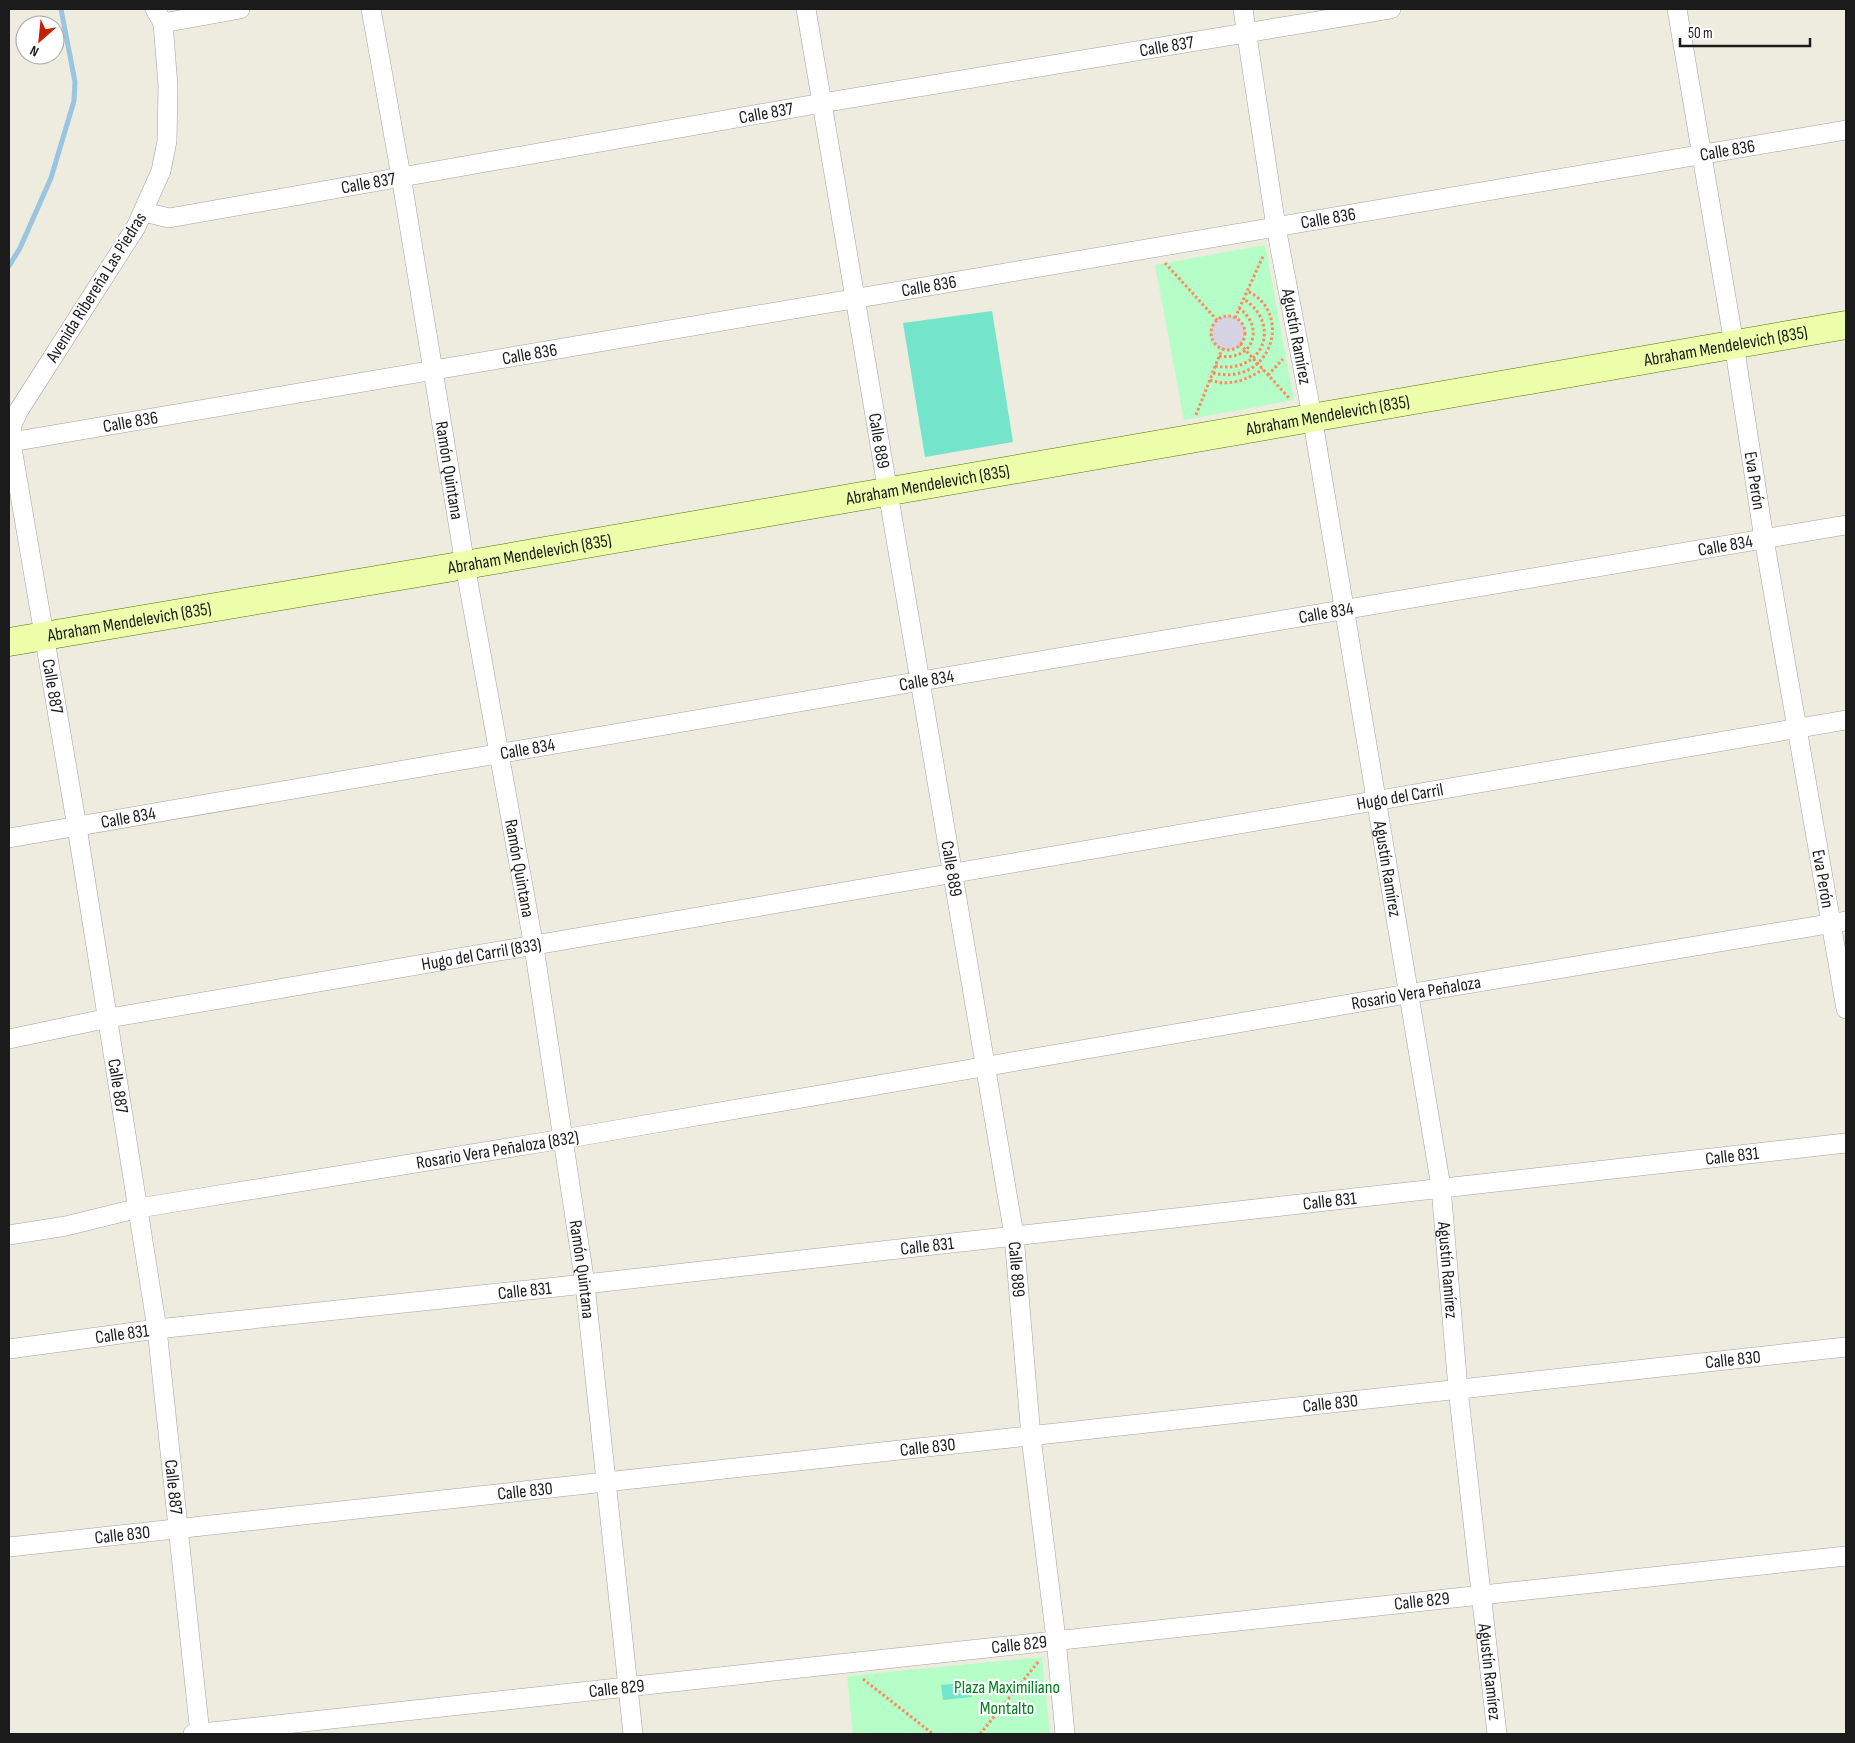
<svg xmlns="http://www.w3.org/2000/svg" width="1855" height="1743" font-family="'Sofia Sans Condensed',sans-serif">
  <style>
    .park { fill: #b5fec7 }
    .pitch { fill: #74e5cb }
    .plaza { fill: #d6d3e3 }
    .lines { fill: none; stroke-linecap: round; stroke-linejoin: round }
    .stream { stroke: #9ac5e0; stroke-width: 5 }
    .street-casing { stroke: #a2a2a2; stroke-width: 20 }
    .secondary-casing { stroke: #557300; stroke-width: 29 }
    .path { stroke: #ff885e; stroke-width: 3; stroke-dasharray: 2.5 2.5; stroke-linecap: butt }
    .street { stroke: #fff; stroke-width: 19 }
    .secondary { stroke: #eeffab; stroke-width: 28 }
    .labels { text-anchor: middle; stroke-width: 4.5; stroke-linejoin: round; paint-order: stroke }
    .street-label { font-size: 18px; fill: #1b1b1b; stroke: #fff }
    .park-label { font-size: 18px; fill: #028020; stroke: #fff }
  </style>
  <rect width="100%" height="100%" fill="#eeebdf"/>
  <g class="park">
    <path d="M1265 245 1294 400 1184 420 1155 265Z"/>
    <path d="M1042 1657 1050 1734H853L847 1676Z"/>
  </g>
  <g class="pitch">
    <path d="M992 311 1013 442 925 457 903 323Z"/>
    <path d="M971 1682 972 1697 943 1700 941 1685Z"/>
  </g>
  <circle class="plaza" cx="1228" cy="333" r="17"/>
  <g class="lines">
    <path class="stream" d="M9 266 20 248 51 178 74 101 75 82 61 9"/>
    <defs>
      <g id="street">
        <path id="s1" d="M155 9 163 23 168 86 167 141 161 171 136 227 19 410 12 424 11 442 77 827 157 1329 200 1734"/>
        <path id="s2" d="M371 9 401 176 465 565 534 947 563 1139 585 1284 633 1734"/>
        <path id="s3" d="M806 9 1014 1235 1031 1437 1056 1639 1065 1734"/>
        <path id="s4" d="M1243 9 1276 227 1312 416 1441 1187 1458 1389 1497 1734"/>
        <path id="s5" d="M1677 9 1734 344 1764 539 1846 1009"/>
        <path d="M163 23 240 9"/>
        <path id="s6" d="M144 212 169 218 822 103 1391 9"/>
        <path id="s7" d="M11 442 1846 130"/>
        <path id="s8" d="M9 838 921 681 1846 525"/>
        <path id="s9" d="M9 1039 109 1018 1846 720"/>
        <path id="s10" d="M9 1235 66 1226 139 1208 563 1139 1407 994 1846 921"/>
        <path id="s11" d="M9 1349 157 1329 585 1284 1846 1143"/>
        <path id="s12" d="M9 1547 1846 1347"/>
        <path id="s13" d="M193 1734C744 1675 1295 1613 1846 1556"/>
      </g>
      <g id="secondary">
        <path id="s14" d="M9 642 465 565 1846 325"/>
      </g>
    </defs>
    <use href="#street" class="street-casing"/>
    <use href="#secondary" class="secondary-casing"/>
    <g class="path">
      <path d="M1165 263 1217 320"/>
      <circle cx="1228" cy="333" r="17"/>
      <path d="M1235 318 1264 254"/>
      <path d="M1240 344 1290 399"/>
      <path d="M1219 356C1252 362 1266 328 1239 308"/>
      <path d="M1215 366C1262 375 1283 326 1244 299"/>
      <path d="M1213 373C1272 387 1294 312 1247 291"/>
      <path d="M1268 375 1283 359"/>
      <path d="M1210 380C1229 387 1247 380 1263 369"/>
      <path d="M1196 415 1222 349"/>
      <path d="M863 1679 933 1734"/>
      <path d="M980 1734 1039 1661"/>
    </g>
    <use href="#street" class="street"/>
    <use href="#secondary" class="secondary"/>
  </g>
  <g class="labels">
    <g class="street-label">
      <text dy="6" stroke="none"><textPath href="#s6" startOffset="1038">Calle 837</textPath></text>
      <text dy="6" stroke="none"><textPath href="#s6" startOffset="632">Calle 837</textPath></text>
      <text dy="6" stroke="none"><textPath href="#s7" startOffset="1741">Calle 836</textPath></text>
      <text dy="6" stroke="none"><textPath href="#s6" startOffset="228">Calle 837</textPath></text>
      <text dy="6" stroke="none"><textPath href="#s7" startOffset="1336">Calle 836</textPath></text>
      <text dy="6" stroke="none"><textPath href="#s7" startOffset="931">Calle 836</textPath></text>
      <text transform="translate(96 287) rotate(-58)" y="6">Avenida Ribereña Las Piedras</text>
      <text dy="6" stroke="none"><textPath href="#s4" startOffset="332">Agustín Ramírez</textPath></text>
      <text dy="6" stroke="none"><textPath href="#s14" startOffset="1742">Abraham Mendelevich (835)</textPath></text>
      <text dy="6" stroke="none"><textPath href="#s7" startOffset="526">Calle 836</textPath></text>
      <text dy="6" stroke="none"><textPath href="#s14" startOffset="1338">Abraham Mendelevich (835)</textPath></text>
      <text dy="6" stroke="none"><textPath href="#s7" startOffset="121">Calle 836</textPath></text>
      <text dy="6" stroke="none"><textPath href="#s3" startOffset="438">Calle 889</textPath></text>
      <text dy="6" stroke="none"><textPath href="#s2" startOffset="468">Ramón Quintana</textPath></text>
      <text dy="6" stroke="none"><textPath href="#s5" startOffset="478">Eva Perón</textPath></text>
      <text dy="6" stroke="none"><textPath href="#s14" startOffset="932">Abraham Mendelevich (835)</textPath></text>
      <text dy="6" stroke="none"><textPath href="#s8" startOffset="1741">Calle 834</textPath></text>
      <text dy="6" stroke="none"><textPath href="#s14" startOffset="528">Abraham Mendelevich (835)</textPath></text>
      <text dy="6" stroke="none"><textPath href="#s8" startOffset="1336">Calle 834</textPath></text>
      <text dy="6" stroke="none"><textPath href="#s14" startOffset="122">Abraham Mendelevich (835)</textPath></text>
      <text dy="6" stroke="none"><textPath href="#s8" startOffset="931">Calle 834</textPath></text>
      <text dy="6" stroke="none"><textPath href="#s1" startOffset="725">Calle 887</textPath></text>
      <text dy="6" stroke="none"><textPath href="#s8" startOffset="526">Calle 834</textPath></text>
      <text dy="6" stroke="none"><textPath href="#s9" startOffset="1412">Hugo del Carril</textPath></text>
      <text dy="6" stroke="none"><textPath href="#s8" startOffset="121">Calle 834</textPath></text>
      <text dy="6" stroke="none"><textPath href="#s2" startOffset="872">Ramón Quintana</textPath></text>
      <text dy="6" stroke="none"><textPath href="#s3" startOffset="872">Calle 889</textPath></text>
      <text dy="6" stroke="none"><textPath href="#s4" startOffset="872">Agustín Ramírez</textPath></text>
      <text dy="6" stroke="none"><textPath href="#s5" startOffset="882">Eva Perón</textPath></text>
      <text dy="6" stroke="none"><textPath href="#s9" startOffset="480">Hugo del Carril (833)</textPath></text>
      <text dy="6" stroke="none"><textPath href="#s10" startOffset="1428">Rosario Vera Peñaloza</textPath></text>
      <text dy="6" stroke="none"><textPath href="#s1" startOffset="1130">Calle 887</textPath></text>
      <text dy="6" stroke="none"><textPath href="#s10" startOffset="496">Rosario Vera Peñaloza (832)</textPath></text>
      <text dy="6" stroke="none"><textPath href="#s11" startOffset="1734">Calle 831</textPath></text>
      <text dy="6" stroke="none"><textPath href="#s11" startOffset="1329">Calle 831</textPath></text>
      <text dy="6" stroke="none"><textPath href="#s11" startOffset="924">Calle 831</textPath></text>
      <text dy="6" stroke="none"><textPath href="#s2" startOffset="1278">Ramón Quintana</textPath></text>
      <text dy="6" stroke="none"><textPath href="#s3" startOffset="1278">Calle 889</textPath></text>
      <text dy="6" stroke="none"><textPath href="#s4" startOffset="1278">Agustín Ramírez</textPath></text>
      <text dy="6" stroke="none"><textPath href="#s11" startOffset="519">Calle 831</textPath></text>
      <text dy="6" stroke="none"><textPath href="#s11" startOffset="114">Calle 831</textPath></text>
      <text dy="6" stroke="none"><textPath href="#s12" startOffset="1734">Calle 830</textPath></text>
      <text dy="6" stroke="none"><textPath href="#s12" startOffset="1329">Calle 830</textPath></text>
      <text dy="6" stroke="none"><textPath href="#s12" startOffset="924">Calle 830</textPath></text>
      <text dy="6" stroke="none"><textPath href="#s1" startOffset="1535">Calle 887</textPath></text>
      <text dy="6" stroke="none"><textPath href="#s12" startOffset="519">Calle 830</textPath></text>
      <text dy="6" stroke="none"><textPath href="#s12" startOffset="114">Calle 830</textPath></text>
      <text dy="6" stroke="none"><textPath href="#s13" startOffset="1236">Calle 829</textPath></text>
      <text dy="6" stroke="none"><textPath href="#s13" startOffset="831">Calle 829</textPath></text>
      <text dy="6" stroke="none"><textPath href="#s4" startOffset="1682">Agustín Ramírez</textPath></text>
      <text dy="6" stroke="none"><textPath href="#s13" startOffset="426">Calle 829</textPath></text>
    </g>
    <g class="park-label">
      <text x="1007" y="1693">Plaza Maximiliano<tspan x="1007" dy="21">Montalto</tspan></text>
    </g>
  </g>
  <rect width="1855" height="1743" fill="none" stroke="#1b1b1b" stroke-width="20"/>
  <g transform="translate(40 40) rotate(207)"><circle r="24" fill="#ffffff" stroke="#a4a4a4"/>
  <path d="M0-4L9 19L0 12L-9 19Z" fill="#c51f00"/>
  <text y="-8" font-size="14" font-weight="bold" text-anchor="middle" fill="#1b1b1b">N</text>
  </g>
  <path d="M1680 38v8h130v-8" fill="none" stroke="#1b1b1b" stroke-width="2.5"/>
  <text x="1688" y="38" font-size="15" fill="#1b1b1b" stroke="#ffffff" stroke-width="4" paint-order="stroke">50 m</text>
</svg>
